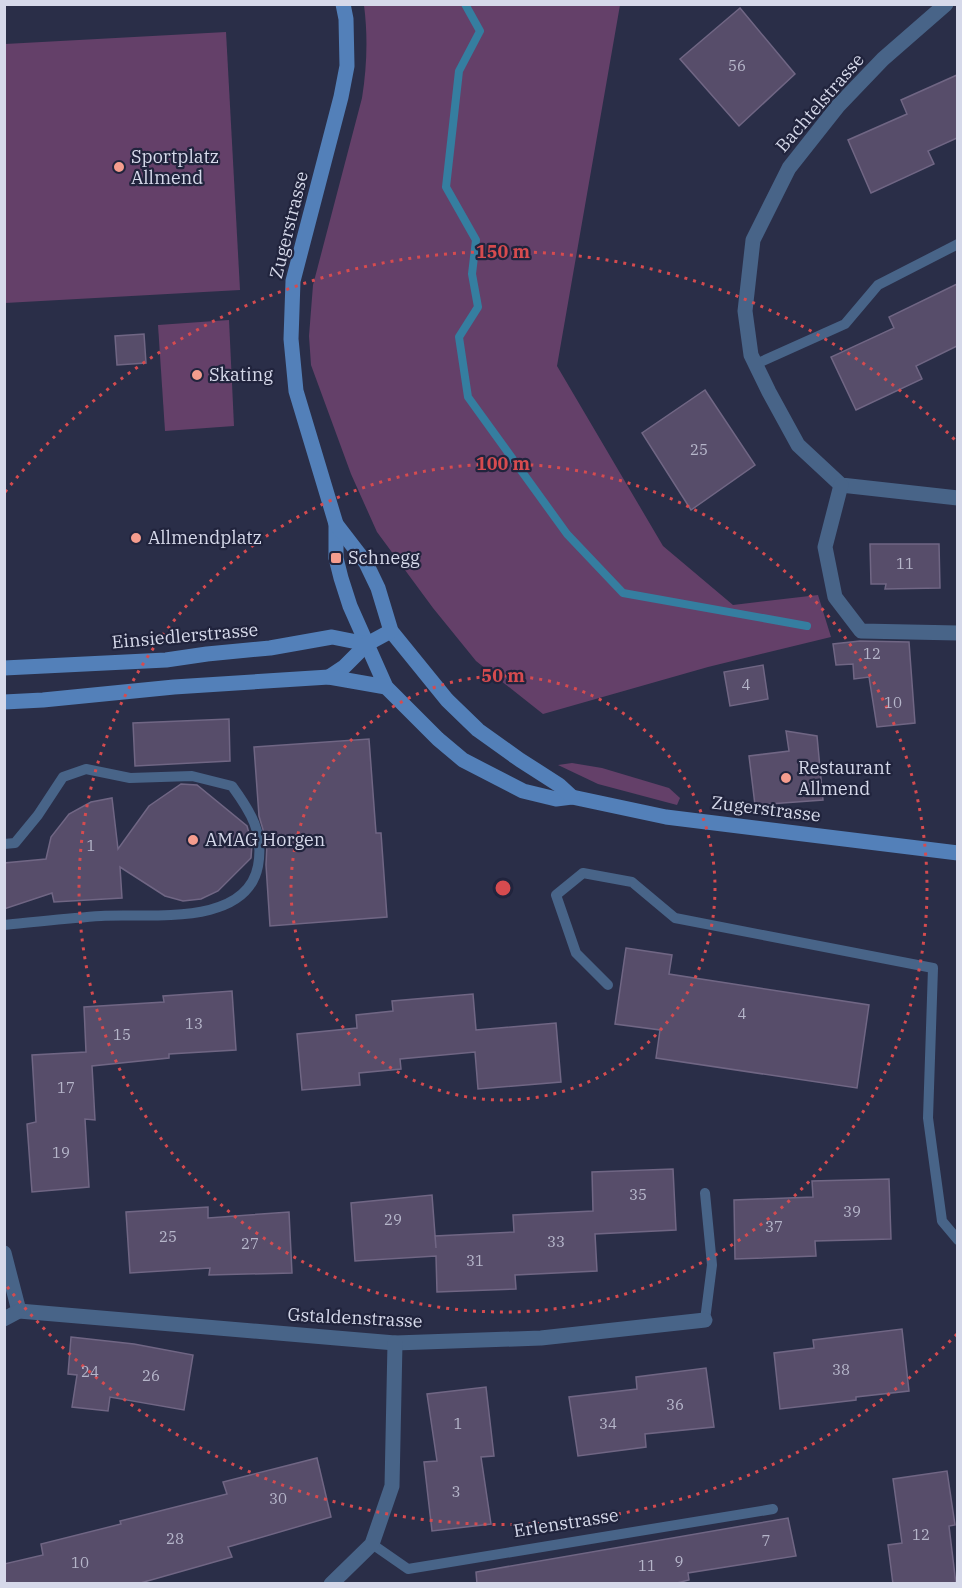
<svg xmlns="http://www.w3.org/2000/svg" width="962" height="1588" font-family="'IBM Plex Serif',serif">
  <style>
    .green { fill: #644069 }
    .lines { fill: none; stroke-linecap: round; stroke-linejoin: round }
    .stream { stroke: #357ea0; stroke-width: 8 }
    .building { fill: #574d6a; stroke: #706684; stroke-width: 1.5 }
    .service { stroke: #486488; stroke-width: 10 }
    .minor { stroke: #486488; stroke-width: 15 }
    .secondary { stroke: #5380b9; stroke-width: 15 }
    .ring { fill: none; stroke: #d64b4f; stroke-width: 3; stroke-dasharray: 3 6 }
    .poi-dot { fill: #f59d8e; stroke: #21243d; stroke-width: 2 }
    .labels { text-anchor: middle; stroke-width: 4.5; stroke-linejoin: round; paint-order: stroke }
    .number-label { font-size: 15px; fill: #b6b6ca }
    .street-label { font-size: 18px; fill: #d6d9ea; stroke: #21243d }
    .poi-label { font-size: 18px; fill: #d6d9ea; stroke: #21243d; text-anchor: start }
    .centre { fill: #d64b4f; stroke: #21243d; stroke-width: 3 }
    .ring-label { font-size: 18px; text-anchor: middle; font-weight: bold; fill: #d64b4f; stroke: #21243d; stroke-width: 4.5; stroke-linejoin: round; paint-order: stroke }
  </style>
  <rect width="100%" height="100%" fill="#2a2e48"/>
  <g class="green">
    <path d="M364 5H620L557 366 663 546 733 605 818 595 831 637 708 667 543 714 476 661 433 608 377 532 351 474 311 365 309 336 313 285 362 98C367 67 368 36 364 5Z"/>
    <path d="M226 32 240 290 5 303V44Z"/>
    <path d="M229 320 234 426 165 431 158 325Z"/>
    <path d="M572 763 602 768 669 788 680 798 677 805 598 784 558 765Z"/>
  </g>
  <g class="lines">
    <path class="stream" d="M465 4 480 31 459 71 446 187 476 240 472 274 478 307 459 337 468 397 567 534 623 593 807 626"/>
  </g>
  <g class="building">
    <path d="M740 8 795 74 739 126 680 59Z"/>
    <path d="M957 75V138L928 151 934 164 871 193 848 140 907 114 901 100Z"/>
    <path d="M957 284V346L916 366 922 379 856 410 831 357 894 328 889 317Z"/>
    <path d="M144 334 146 363 117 365 115 336Z"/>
    <path d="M705 390 755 465 691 510 642 433Z"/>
    <path d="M870 544H939L940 588 885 589 886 584H871Z"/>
    <path d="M860 641 909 642 915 723 877 727 869 677 854 679 853 664 836 665 833 644Z"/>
    <path d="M763 665 768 699 730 706 724 672Z"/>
    <path d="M229 719 230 761 135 766 133 723Z"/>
    <path d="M786 731 817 736 823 800 755 805 749 756 789 751Z"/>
    <path d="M369 739 376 833H381L387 917 270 926 266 865 267 843 259 816 254 747Z"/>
    <path d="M181 784 197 785 247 826 252 844 251 858 218 891 201 899 183 901 165 896 120 867 122 898 54 902 52 893 4 909V863L46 859 51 837 69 814 91 802 112 798 118 849 149 806Z"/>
    <path d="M626 948 672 955 669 974 869 1005 857 1088 656 1058 660 1030 615 1024Z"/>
    <path d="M232 991 236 1050 169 1054V1058L92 1066 95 1120 85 1119 89 1187 32 1192 27 1124 36 1122 32 1055 86 1052 84 1007 164 1002 163 996Z"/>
    <path d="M473 994 476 1030 556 1023 561 1082 478 1089 475 1052 400 1059 401 1069 359 1073 360 1085 302 1090 297 1034 357 1028 356 1015 393 1011 392 1001Z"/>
    <path d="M673 1169 676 1230 595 1234 597 1271 515 1275 516 1289 437 1292 436 1256 355 1261 351 1203 432 1195 436 1248 435 1236 514 1232 513 1215 593 1211 592 1172Z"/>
    <path d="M889 1179 891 1239 815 1241 816 1256 735 1259 734 1200 813 1197 812 1181Z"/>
    <path d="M208 1207V1218L289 1212 292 1273 209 1275 210 1268 130 1273 126 1212Z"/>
    <path d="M902 1329 909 1391 856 1397V1400L780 1409 774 1353 814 1348 813 1340Z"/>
    <path d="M71 1337 134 1344 193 1355 184 1410 110 1397 108 1411 72 1407 77 1375 68 1374Z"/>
    <path d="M706 1368 714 1427 645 1434 646 1447 578 1456 569 1397 637 1389 636 1377Z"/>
    <path d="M486 1387 494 1456 481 1457 491 1524 432 1531 424 1462 437 1461 427 1394Z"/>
    <path d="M317 1458 331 1517 228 1547 232 1557 137 1584H4V1564L43 1555 41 1544 121 1524 120 1521 227 1494 223 1482Z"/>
    <path d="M947 1471 955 1525 949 1526 956 1584H893L888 1545 902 1543 893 1479Z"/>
    <path d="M788 1518 796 1556 688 1573 689 1580 673 1584H477L476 1572Z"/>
  </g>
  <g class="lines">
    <g class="service">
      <path d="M756 364 845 324 878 285 958 244"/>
      <path d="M4 844 15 843 38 815 63 777 86 769 130 778 192 776 232 786C251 812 264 833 258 866 246 928 147 913 101 916 69 918 37 922 4 925"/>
      <path d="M608 985 576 953 556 895 583 873 632 882 675 918 933 968 928 1118 942 1221 958 1240"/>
      <path d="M705 1193 712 1265 705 1320"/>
      <path d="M372 1544 408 1569 773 1509"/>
    </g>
    <g class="minor">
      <path d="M946 4 883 59 838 106 789 168 753 240 745 311 751 355 769 392 798 445 841 485 958 498"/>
      <path d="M841 485 825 547 835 597 861 631 958 633"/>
      <path d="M4 1253 19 1311"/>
      <path d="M4 1319 19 1311 395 1343 541 1338 705 1320"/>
      <path d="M331 1584 372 1544 392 1486 395 1343"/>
    </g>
    <g class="secondary">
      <path d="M343 4 346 19 347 66 341 97 293 281 291 339 296 391 336 524V558L341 578 350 606 386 687 438 739 463 760 523 791 556 799 572 797 666 817 958 853"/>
      <path d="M336 524 366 563 378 588 391 631 447 700 478 730 520 760 559 785 572 797"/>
      <path d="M4 668 166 660 207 654 270 648 332 637 367 644"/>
      <path d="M329 677 344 667 367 644 391 631"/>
      <path d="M4 702 43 700 174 687 329 677 386 687"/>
    </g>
  </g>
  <g class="ring">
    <circle cx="503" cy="888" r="212"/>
    <circle cx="503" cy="888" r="424"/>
    <path d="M957 1334A636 636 0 0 1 5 1284M5 492A636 636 0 0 1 957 442"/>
  </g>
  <g class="poi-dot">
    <circle cx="119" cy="167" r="6"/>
    <circle cx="197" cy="375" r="6"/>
    <circle cx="136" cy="538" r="6"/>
    <rect x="330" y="552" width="12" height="12" rx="3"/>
    <circle cx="786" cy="778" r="6"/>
    <circle cx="193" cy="840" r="6"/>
  </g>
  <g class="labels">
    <g class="number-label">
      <text x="737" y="71">56</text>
      <text x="699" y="455">25</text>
      <text x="905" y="569">11</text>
      <text x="872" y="659">12</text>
      <text x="746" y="690">4</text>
      <text x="893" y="708">10</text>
      <text x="91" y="851">1</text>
      <text x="742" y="1019">4</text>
      <text x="194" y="1029">13</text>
      <text x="122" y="1040">15</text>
      <text x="66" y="1093">17</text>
      <text x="61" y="1158">19</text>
      <text x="638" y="1200">35</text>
      <text x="852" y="1217">39</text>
      <text x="393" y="1225">29</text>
      <text x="774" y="1232">37</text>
      <text x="168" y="1242">25</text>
      <text x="556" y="1247">33</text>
      <text x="250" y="1249">27</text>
      <text x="475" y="1266">31</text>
      <text x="841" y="1375">38</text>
      <text x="90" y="1377">24</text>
      <text x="151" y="1381">26</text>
      <text x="675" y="1410">36</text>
      <text x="458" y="1429">1</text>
      <text x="608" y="1429">34</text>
      <text x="456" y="1497">3</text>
      <text x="278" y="1504">30</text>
      <text x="921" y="1540">12</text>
      <text x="175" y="1544">28</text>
      <text x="766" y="1546">7</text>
      <text x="679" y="1567">9</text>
      <text x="80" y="1568">10</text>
      <text x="647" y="1571">11</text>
    </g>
    <g class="street-label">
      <text transform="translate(820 103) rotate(-49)" y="6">Bachtelstrasse</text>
      <text transform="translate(289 225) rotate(-76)" y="6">Zugerstrasse</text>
      <text transform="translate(185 636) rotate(-5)" y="6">Einsiedlerstrasse</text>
      <text transform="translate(766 809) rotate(7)" y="6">Zugerstrasse</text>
      <text transform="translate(355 1318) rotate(3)" y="6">Gstaldenstrasse</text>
      <text transform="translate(566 1523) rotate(-9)" y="6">Erlenstrasse</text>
    </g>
    <g class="poi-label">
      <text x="131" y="163">Sportplatz<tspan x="131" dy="21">Allmend</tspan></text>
      <text x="209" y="381">Skating</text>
      <text x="148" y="544">Allmendplatz</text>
      <text x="348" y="564">Schnegg</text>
      <text x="798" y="774">Restaurant<tspan x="798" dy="21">Allmend</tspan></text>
      <text x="205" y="846">AMAG Horgen</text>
    </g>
  </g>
  <circle cx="503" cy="888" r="9" class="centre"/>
  <g class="ring-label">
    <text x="503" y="258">150 m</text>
    <text x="503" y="470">100 m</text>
    <text x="503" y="682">50 m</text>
  </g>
  <rect width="962" height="1588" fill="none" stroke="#d6d9ea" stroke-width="12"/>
</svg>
